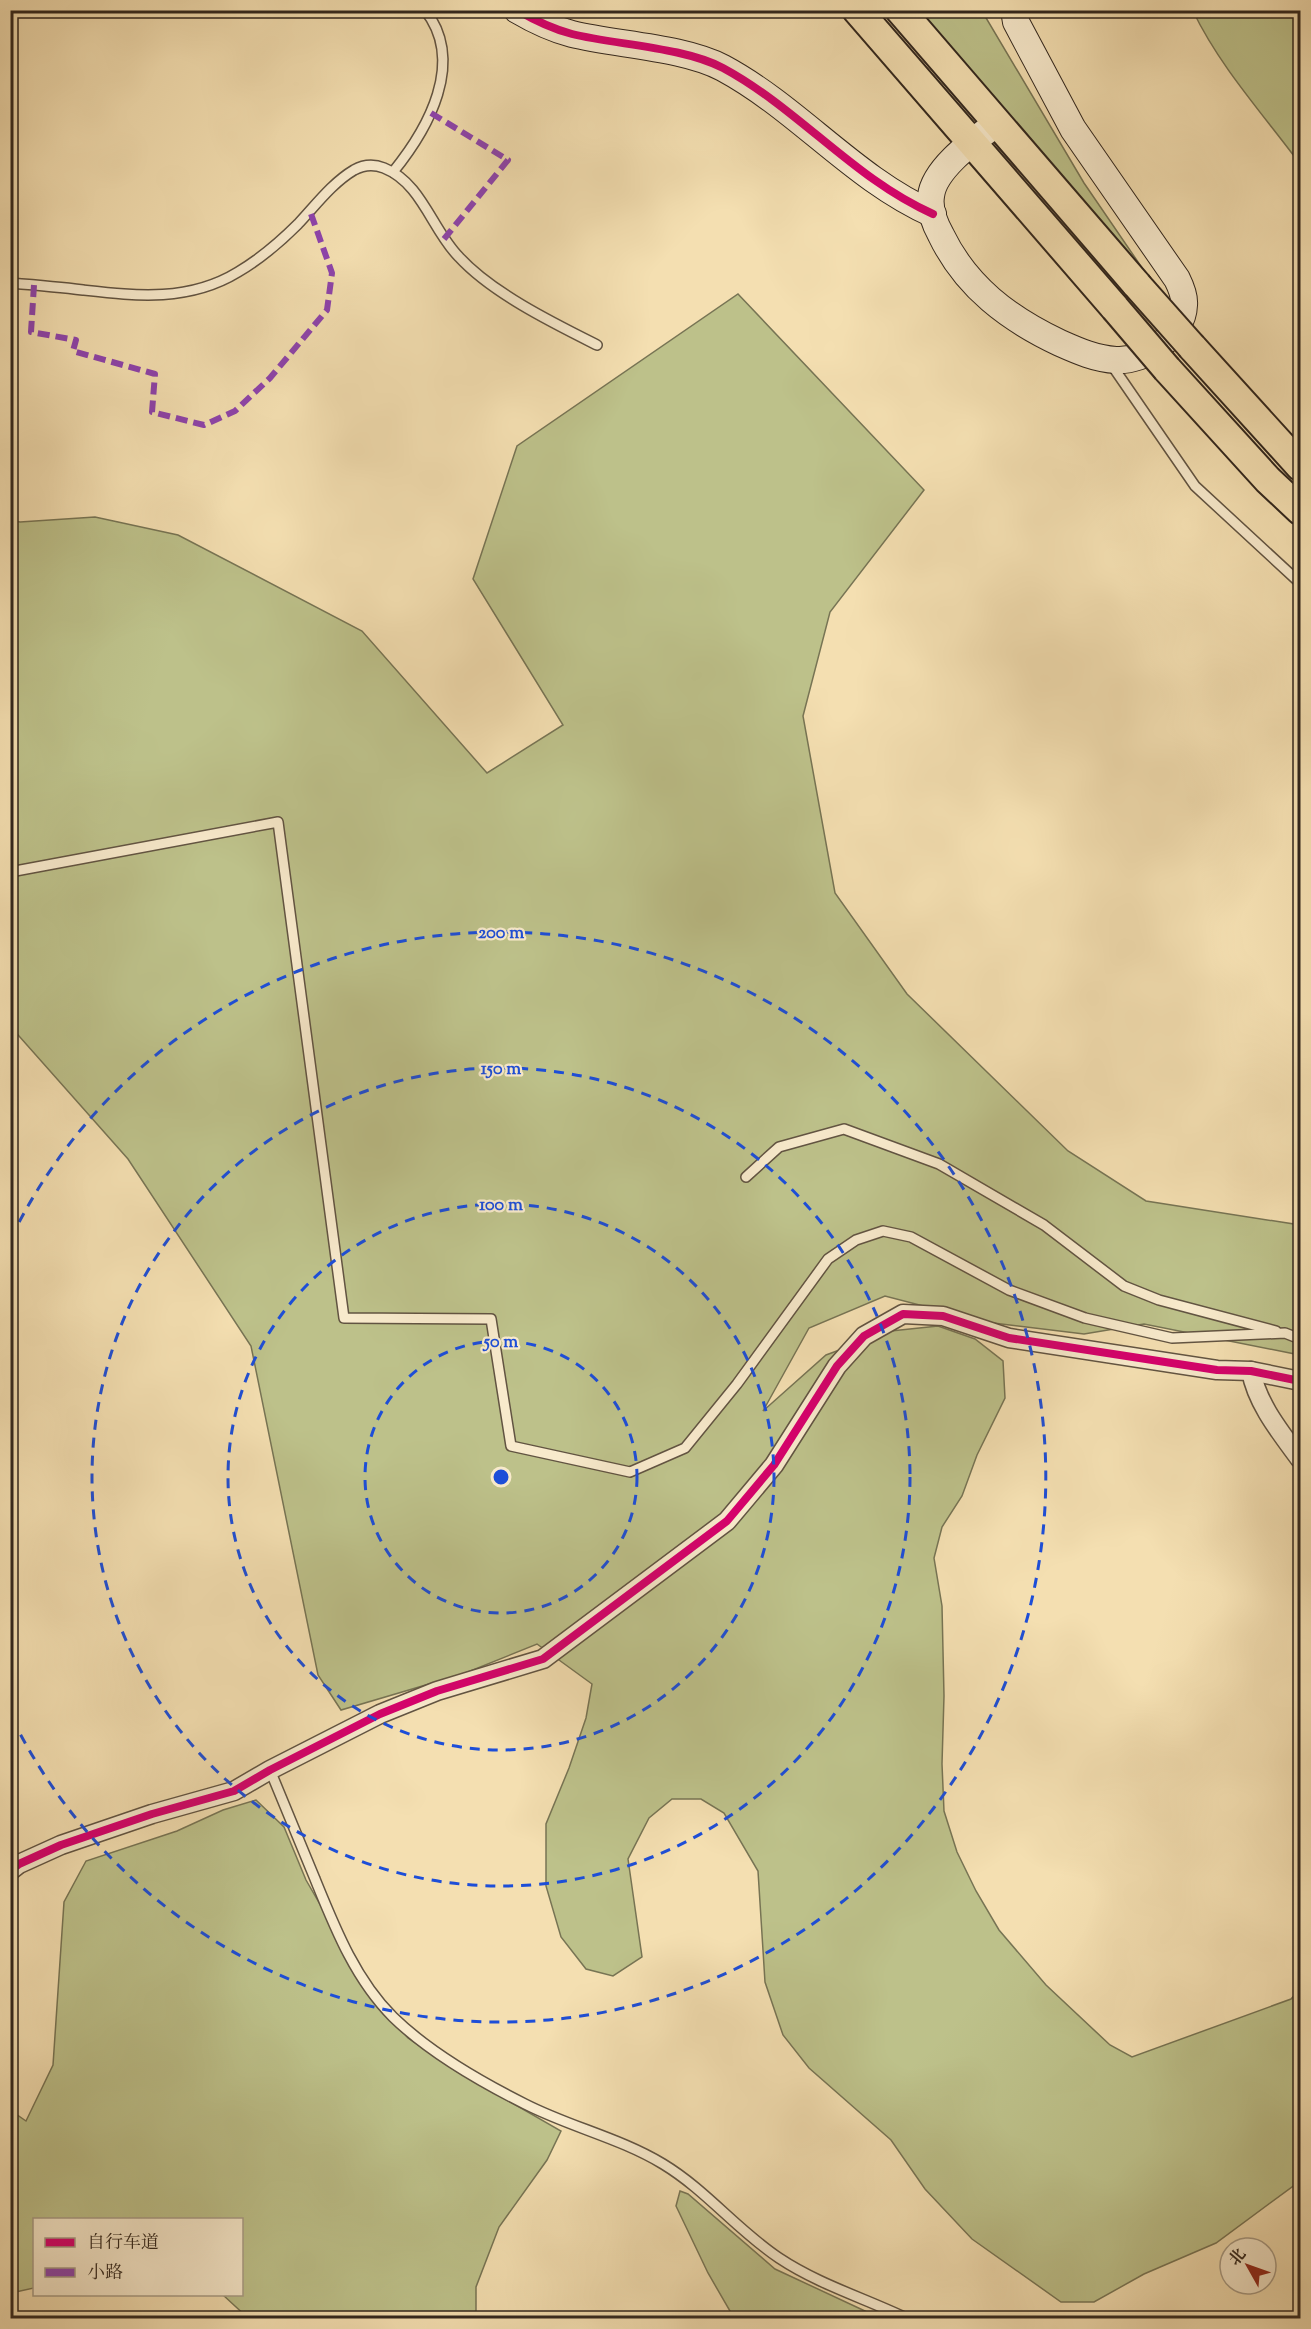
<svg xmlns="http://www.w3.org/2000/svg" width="1311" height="2329" font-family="'Sorts Mill Goudy','Noto Serif SC',serif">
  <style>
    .green { fill: #bdc18a; stroke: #777454; stroke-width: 1.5 }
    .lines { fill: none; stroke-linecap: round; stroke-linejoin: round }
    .lane-casing { stroke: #625442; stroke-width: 12 }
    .street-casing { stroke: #625442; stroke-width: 21 }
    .secondary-casing { stroke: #31261d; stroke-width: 28 }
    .primary-casing { stroke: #31261d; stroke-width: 32 }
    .lane { stroke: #f8eacc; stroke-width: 9 }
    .street { stroke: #f8eacc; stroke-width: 18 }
    .secondary { stroke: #f8eacc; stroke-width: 26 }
    .primary { stroke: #f4dfb1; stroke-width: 28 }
    .primary-bridge-casing { stroke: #31261d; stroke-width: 32; stroke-linecap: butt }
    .primary-bridge { stroke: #f4dfb1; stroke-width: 28 }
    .quiet { stroke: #8e44ad; stroke-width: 6; stroke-dasharray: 12 6; stroke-linecap: butt }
    .cycleway-casing { stroke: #f8eacc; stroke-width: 11 }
    .cycleway { stroke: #d6006c; stroke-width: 8 }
    .ring { fill: none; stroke: #1d4ed8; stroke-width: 3; stroke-dasharray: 10 8 }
    .centre { fill: #1d4ed8; stroke: #f8eacc; stroke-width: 3 }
    .ring-label { font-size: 18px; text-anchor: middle; font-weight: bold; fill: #1d4ed8; stroke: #f8eacc; stroke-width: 4.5; stroke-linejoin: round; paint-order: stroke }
  </style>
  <rect width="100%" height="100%" fill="#f4dfb1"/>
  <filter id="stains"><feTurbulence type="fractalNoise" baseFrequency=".00333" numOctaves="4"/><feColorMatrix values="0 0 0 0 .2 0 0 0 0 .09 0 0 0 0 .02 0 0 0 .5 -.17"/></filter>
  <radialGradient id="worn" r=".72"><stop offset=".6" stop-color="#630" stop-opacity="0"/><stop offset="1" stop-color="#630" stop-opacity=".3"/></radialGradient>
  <g class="green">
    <path d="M920 11H982L1084 183 1162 297Z"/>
    <path d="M1193 11H1300V164C1263 114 1220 67 1193 11Z"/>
    <path d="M738 294 924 490 830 612 803 716 835 893 907 994 1068 1151 1146 1201 1300 1225V1355L1144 1324 1084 1334 985 1322 885 1296 809 1328 763 1411 826 1355 891 1331 938 1326 975 1339 1003 1361 1005 1398 977 1455 962 1496 942 1527 934 1558 942 1606 944 1696 942 1764 944 1811 957 1852 976 1891 999 1930 1046 1985 1110 2045 1132 2057 1291 1999 1300 1989V2181L1216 2243 1144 2274 1094 2302H1061L972 2239 925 2189 891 2140 809 2068 783 2035 765 1982 758 1871 724 1813 701 1799H672L649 1818 628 1859 642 1957 613 1976 586 1969 561 1937 546 1886V1824L569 1768 586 1718 592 1684 537 1644 463 1674 341 1710 318 1675 251 1346 128 1159 11 1027 10 520 20 522 95 517 178 535 362 631 487 773 563 725 473 579 517 446Z"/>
    <path d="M256 1800 284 1827 306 1880 377 2003 408 2038 456 2071 561 2131 547 2160 499 2227 476 2287V2318H248L223 2295 242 2294V2220H34V2288L11 2293 10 2110 26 2121 53 2065 64 1902 86 1861 177 1831 223 1810Z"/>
    <path d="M680 2191 688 2194 775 2269 880 2318H734L708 2273 676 2206Z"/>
  </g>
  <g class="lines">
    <defs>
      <g id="lane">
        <path d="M393 172C428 129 466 62 425 10"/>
        <path d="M10 283C35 285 59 287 83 290 137 296 189 302 238 272 260 259 280 242 298 224 315 206 332 183 354 170 363 165 374 164 384 168 422 183 432 230 459 257 492 293 553 323 597 345"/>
        <path d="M1111 364 1195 486 1300 583"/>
        <path d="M10 872 278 822 344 1318 491 1319 511 1446 630 1472 685 1448 737 1384 828 1259 856 1240 883 1231 911 1237 1009 1290 1085 1318 1172 1338 1285 1333 1300 1339"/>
        <path d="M746 1177 779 1147 844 1129 939 1164 1044 1225 1124 1286 1159 1300 1276 1331"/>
        <path d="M270 1770C285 1807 300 1843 315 1879 335 1928 355 1979 393 2017 430 2053 479 2081 525 2104 570 2127 620 2138 663 2164 706 2190 737 2230 779 2258 818 2284 864 2298 906 2318"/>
      </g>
      <g id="street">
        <path d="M1251 1371C1257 1404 1281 1433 1300 1459"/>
        <path d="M10 1871 19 1864 61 1845 152 1814 234 1791 270 1770 380 1714 437 1691 543 1659 727 1521 774 1465 837 1366 864 1336 903 1314 943 1316 1009 1338 1217 1370 1251 1371 1300 1381"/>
      </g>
      <g id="secondary">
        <path d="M517 10C534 20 553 29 572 34 617 45 683 47 723 68 799 109 854 179 933 214"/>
        <path d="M997 123C976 139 934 168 931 196 929 209 935 224 941 235 966 287 1009 319 1060 343 1078 351 1096 359 1116 360 1145 362 1183 336 1184 305 1185 296 1181 287 1177 279L1073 129 1016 22 1014 10"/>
      </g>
      <g id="primary">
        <path d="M857 10 1115 308"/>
        <path d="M900 10 1137 285"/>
        <path d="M1192 347 1300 466"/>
        <path d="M1167 369 1268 480 1300 510"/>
      </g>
    </defs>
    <use href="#lane" class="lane-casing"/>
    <use href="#street" class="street-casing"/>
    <use href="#secondary" class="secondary-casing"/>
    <use href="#primary" class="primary-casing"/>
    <use href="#lane" class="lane"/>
    <use href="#street" class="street"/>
    <use href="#secondary" class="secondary"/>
    <use href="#primary" class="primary"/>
    <defs>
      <g id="primary-bridge">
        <path d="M1137 285 1192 347"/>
        <path d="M1115 308 1167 369"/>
      </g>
    </defs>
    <use href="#primary-bridge" class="primary-bridge-casing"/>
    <use href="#primary-bridge" class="primary-bridge"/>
    <g class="quiet">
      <path d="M431 113 508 160 444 239"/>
      <path d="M34 285 31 332 76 340 73 351 155 374 152 412 204 425 235 411 270 378 327 310 332 273 310 211"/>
    </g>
    <defs>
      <g id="cycleway">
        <path d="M517 10C534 20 553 29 572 34 617 45 683 47 723 68 799 109 854 179 933 214"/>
        <path d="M10 1871 19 1864 61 1845 152 1814 234 1791 270 1770 380 1714 437 1691 543 1659 727 1521 774 1465 837 1366 864 1336 903 1314 943 1316 1009 1338 1217 1370 1251 1371 1300 1381"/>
      </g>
    </defs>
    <use href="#cycleway" class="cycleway-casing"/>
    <use href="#cycleway" class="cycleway"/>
  </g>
  <g class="ring">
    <circle cx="501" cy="1477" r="136"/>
    <circle cx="501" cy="1477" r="273"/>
    <circle cx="501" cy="1477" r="409"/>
    <path d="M11 1238A545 545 0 1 1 11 1716"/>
  </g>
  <circle cx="501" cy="1477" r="9" class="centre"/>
  <g class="ring-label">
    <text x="501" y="938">200 m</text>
    <text x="501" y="1074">150 m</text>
    <text x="501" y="1210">100 m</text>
    <text x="501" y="1347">50 m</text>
  </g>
  <rect width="1311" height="2329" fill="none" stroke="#f4dfb1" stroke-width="36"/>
  <rect x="12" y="12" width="1287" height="2305" fill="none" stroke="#31261d" stroke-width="3"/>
  <rect x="18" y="18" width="1275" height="2293" fill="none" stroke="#31261d" stroke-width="1.5"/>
  <rect x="33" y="2218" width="210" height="78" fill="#f8eacc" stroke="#a89c86" stroke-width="1.5"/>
  <rect x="45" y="2238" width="30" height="9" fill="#d6006c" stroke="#a89c86" stroke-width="1.5"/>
  <text x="87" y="2248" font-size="18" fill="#31261d">自行车道</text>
  <rect x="45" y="2268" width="30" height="9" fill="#8e44ad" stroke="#a89c86" stroke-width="1.5"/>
  <text x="87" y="2278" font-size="18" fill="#31261d">小路</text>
  <g transform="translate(1248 2266) rotate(310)"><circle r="28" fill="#f8eacc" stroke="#a89c86" stroke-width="1.5"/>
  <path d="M0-4.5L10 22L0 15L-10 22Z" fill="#8f2418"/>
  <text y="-9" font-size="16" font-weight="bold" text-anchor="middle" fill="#31261d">北</text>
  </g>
  <rect width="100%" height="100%" filter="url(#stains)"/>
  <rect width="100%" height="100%" fill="url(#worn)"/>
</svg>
